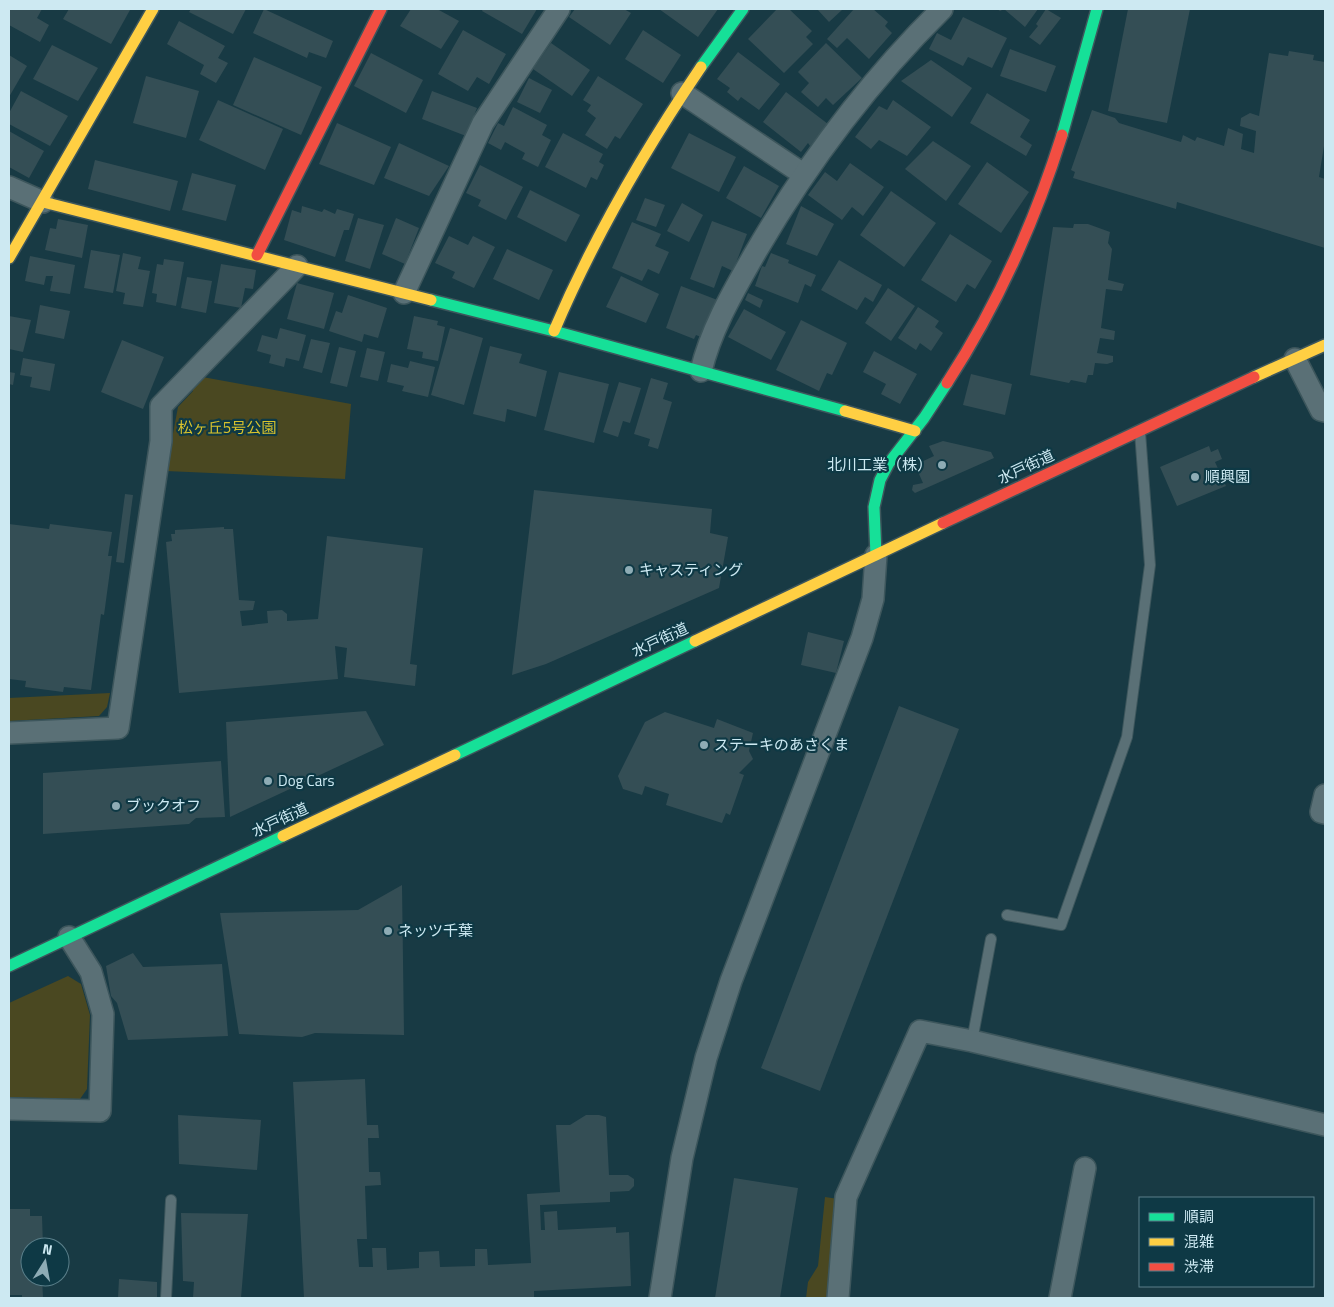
<svg xmlns="http://www.w3.org/2000/svg" width="1334" height="1307" font-family="'Titillium Web','Noto Sans JP',sans-serif">
  <style>
    .green { fill: #4a4821 }
    .building { fill: #344e55 }
    .lines { fill: none; stroke-linecap: round; stroke-linejoin: round }
    .lane-casing { stroke: #3d565c; stroke-width: 12 }
    .street-casing { stroke: #3d565c; stroke-width: 24 }
    .fast-casing { stroke: #3d565c; stroke-width: 14 }
    .slow-casing { stroke: #3d565c; stroke-width: 14 }
    .jam-casing { stroke: #3d565c; stroke-width: 14 }
    .lane { stroke: #5a7076; stroke-width: 10 }
    .street { stroke: #5a7076; stroke-width: 21 }
    .fast { stroke: #16e098; stroke-width: 11 }
    .slow { stroke: #ffcf43; stroke-width: 11 }
    .jam { stroke: #f24e42; stroke-width: 11 }
    .poi-dot { fill: #8eacb5; stroke: #0e3945; stroke-width: 2 }
    .labels { text-anchor: middle; stroke-width: 4.5; stroke-linejoin: round; paint-order: stroke }
    .park-label { font-size: 15px; fill: #d8c22d; stroke: #0e3945 }
    .poi-label { font-size: 15px; fill: #cde9f2; stroke: #0e3945; text-anchor: start }
    .street-label { font-size: 15px; fill: #cde9f2; stroke: #0e3945 }
  </style>
  <rect width="100%" height="100%" fill="#183a44"/>
  <g class="green">
    <path d="M197 376 351 404 345 479 166 471 178 407 193 391 188 385Z"/>
    <path d="M110 693 107 707 99 716 9 721V698Z"/>
    <path d="M68 976 81 984 90 1015 87 1089 80 1099 9 1097V1003Z"/>
    <path d="M825 1197 838 1199 828 1298H806L808 1282 818 1266Z"/>
  </g>
  <g class="building">
    <path d="M9 9H42L37 18 49 25 40 42 9 25Z"/>
    <path d="M69 9H128L130 10 111 44 63 19Z"/>
    <path d="M191 9H246L233 34 189 12Z"/>
    <path d="M264 9 333 41 326 58 309 52 307 58 253 33Z"/>
    <path d="M411 9H437L459 21 441 49 400 26Z"/>
    <path d="M483 9H537L522 34 482 11Z"/>
    <path d="M575 9H624L631 13 610 45 569 17Z"/>
    <path d="M659 9H718L698 37Z"/>
    <path d="M777 9H789L812 31 806 37 813 44 784 73 748 39Z"/>
    <path d="M817 9H843L829 22Z"/>
    <path d="M854 9H873L888 22 885 26 892 33 869 59 847 38 837 48 827 39Z"/>
    <path d="M997 9H1038L1025 27 1004 9 1000 11Z"/>
    <path d="M1046 9 1061 18 1040 45 1029 37 1038 26 1036 24Z"/>
    <path d="M1128 9H1190L1167 123 1108 111Z"/>
    <path d="M963 17 1007 38 992 68 968 57 963 66 929 49 937 33 951 40Z"/>
    <path d="M179 21 225 46 218 58 228 63 216 83 200 74 204 65 167 44Z"/>
    <path d="M463 30 506 54 489 84 477 77 468 91 438 74Z"/>
    <path d="M643 30 681 55 663 83 625 59Z"/>
    <path d="M551 43 590 70 572 96 533 69Z"/>
    <path d="M826 43 862 78 833 105 826 98 818 107 801 92 809 83 798 72Z"/>
    <path d="M52 45 98 68 78 101 33 79Z"/>
    <path d="M1010 49 1056 66 1046 92 1000 76Z"/>
    <path d="M1289 51 1314 55 1313 60 1325 62V140L1319 177 1325 179V248L1177 202 1176 209 1073 178 1075 172 1071 170 1092 110 1115 118 1119 123 1181 142 1183 135 1195 141 1197 137 1224 146 1228 128 1243 134 1241 149 1254 153 1256 131 1240 126 1241 118 1250 113 1259 116 1269 53 1288 56Z"/>
    <path d="M738 52 780 84 759 110 741 97 738 101 727 92 730 88 717 79Z"/>
    <path d="M371 53 423 80 406 113 354 86Z"/>
    <path d="M9 55 27 66 9 97Z"/>
    <path d="M254 57 322 87 301 135 233 105Z"/>
    <path d="M931 60 972 88 952 117 901 81Z"/>
    <path d="M146 76 199 91 186 138 133 123Z"/>
    <path d="M598 76 643 104 620 139 615 136 607 149 585 135 596 118 587 111 591 105 583 100Z"/>
    <path d="M529 78 552 90 540 113 517 102Z"/>
    <path d="M21 91 68 116 50 146 9 124V113Z"/>
    <path d="M432 91 477 108 466 136 422 119Z"/>
    <path d="M786 92 828 124 810 146 808 143 801 152 763 122Z"/>
    <path d="M987 93 1030 120 1020 137 1032 145 1026 156 970 123Z"/>
    <path d="M218 100 283 129 265 170 199 140Z"/>
    <path d="M893 100 931 127 907 156 879 140 871 149 855 137 879 106 887 110Z"/>
    <path d="M513 107 547 125 542 135 551 140 538 167 522 159 525 153 505 142 501 150 488 143 498 123 504 126Z"/>
    <path d="M337 123 391 147 374 185 319 164Z"/>
    <path d="M9 131 44 151 29 178 9 167Z"/>
    <path d="M563 133 603 154 599 162 604 165 597 180 591 177 586 188 545 167Z"/>
    <path d="M689 133 736 157 719 192 671 168Z"/>
    <path d="M933 141 971 166 946 201 905 169Z"/>
    <path d="M399 143 449 166 429 196 384 178Z"/>
    <path d="M95 160 178 181 170 211 88 189Z"/>
    <path d="M987 162 1029 192 1001 233 958 204Z"/>
    <path d="M850 163 884 187 863 216 852 207 842 220 808 195 825 172 837 181Z"/>
    <path d="M480 165 523 187 506 220 478 206 481 200 466 193Z"/>
    <path d="M744 166 779 186 761 218 726 198Z"/>
    <path d="M192 173 236 185 226 221 182 210Z"/>
    <path d="M530 190 580 215 566 242 517 217Z"/>
    <path d="M891 191 936 223 904 267 860 235Z"/>
    <path d="M645 198 665 205 656 227 636 220Z"/>
    <path d="M682 203 703 215 689 242 667 231Z"/>
    <path d="M302 206 322 212 324 209 335 214 337 209 354 214 349 230H344L335 257 284 240 292 210 301 213Z"/>
    <path d="M801 206 834 224 817 256 786 244Z"/>
    <path d="M358 218 384 225 370 269 345 261Z"/>
    <path d="M396 218 419 228 405 264 382 254Z"/>
    <path d="M58 219 88 225 82 258 45 250 50 228 56 229Z"/>
    <path d="M712 221 747 234 733 271 722 266 714 288 690 279Z"/>
    <path d="M632 222 661 234 655 246 669 252 659 274 648 269 642 281 612 268Z"/>
    <path d="M1074 224H1088L1110 232 1108 243 1112 249 1108 280 1124 284 1122 291 1106 289 1101 328 1115 331 1114 340 1100 338 1097 353 1113 356V362L1107 364 1095 363 1093 375H1088L1086 383 1071 380 1069 383 1030 375 1053 227 1073 228Z"/>
    <path d="M950 234 992 261 975 289 967 284 956 302 921 280Z"/>
    <path d="M449 236 468 245 473 236 495 247 474 288 452 278 455 272 435 263Z"/>
    <path d="M507 249 553 270 539 300 493 279Z"/>
    <path d="M91 250 120 255 113 293 84 288Z"/>
    <path d="M123 253 141 257 138 269 150 271 143 307 123 304 125 293 116 291Z"/>
    <path d="M771 253 789 260 788 263 816 275 811 287 805 284 798 303 755 286 762 266 765 267Z"/>
    <path d="M30 256 75 265 70 294 50 291 53 276H46L44 285 25 281Z"/>
    <path d="M164 259 184 262 176 306 156 302 157 294 152 293 157 264 163 265Z"/>
    <path d="M839 260 882 285 873 302 865 297 857 310 821 290Z"/>
    <path d="M221 264 256 270 253 289 245 288 241 308 214 303Z"/>
    <path d="M621 276 659 294 646 323 606 307Z"/>
    <path d="M187 277 212 281 206 313 181 308Z"/>
    <path d="M297 283 334 293 324 329 287 319Z"/>
    <path d="M681 286 720 301 706 339 696 335 694 339 666 328Z"/>
    <path d="M888 288 915 306 891 341 865 323Z"/>
    <path d="M748 293 763 300 760 308 745 300Z"/>
    <path d="M348 295 387 308 378 338 364 334 362 342 329 331 336 311 342 313Z"/>
    <path d="M40 305 70 311 64 339 35 333Z"/>
    <path d="M918 307 939 321 935 327 943 333 931 351 920 343 916 350 898 338Z"/>
    <path d="M744 309 786 332 771 360 728 337Z"/>
    <path d="M9 316 31 320 23 352 9 349Z"/>
    <path d="M414 316 438 321 437 325 445 327 438 361 422 358 423 352 407 349Z"/>
    <path d="M801 320 847 343 832 375 827 373 819 391 776 370Z"/>
    <path d="M280 328 306 335 299 361 286 358 284 367 269 363 271 355 257 351 262 335 277 339Z"/>
    <path d="M450 328 483 338 464 405 431 395Z"/>
    <path d="M311 339 330 343 322 373 303 368Z"/>
    <path d="M122 340 164 357 143 409 101 392Z"/>
    <path d="M490 346 522 354 519 363 547 371 536 417 507 409 505 422 473 414Z"/>
    <path d="M339 347 356 351 347 387 330 383Z"/>
    <path d="M367 348 385 352 378 381 360 377Z"/>
    <path d="M874 351 917 374 900 404 881 394 886 384 863 372Z"/>
    <path d="M23 358 55 364 50 391 30 387 32 377 20 375Z"/>
    <path d="M410 361 435 367 428 397 402 391 404 386 387 382 391 364 408 368Z"/>
    <path d="M9 372 15 373 13 385 9 384Z"/>
    <path d="M559 372 609 384 594 443 544 430Z"/>
    <path d="M971 374 1012 384 1005 415 963 405Z"/>
    <path d="M651 378 668 383 663 399 672 402 658 449 648 446 650 439 634 434Z"/>
    <path d="M619 382 641 388 630 423 623 421 618 437 603 432Z"/>
    <path d="M943 441 991 452 994 458 915 493 912 490 913 485 923 483 915 465 934 456 929 446Z"/>
    <path d="M1209 446 1211 452 1218 449 1222 459 1215 462 1226 486 1177 506 1160 467Z"/>
    <path d="M534 490 712 509 710 533 728 537 719 588 546 664 512 675Z"/>
    <path d="M125 494 133 495 124 563 116 562Z"/>
    <path d="M9 524 49 529 50 524 112 532 108 556H112L104 615 101 614 91 690 64 687 63 692 25 687 26 681 9 679Z"/>
    <path d="M224 527V529H233L239 600 255 601 253 610 240 611 242 626 268 623 267 611 282 610 287 614V621L318 619 327 536 423 548 410 664 417 665 415 686 344 677 347 648 335 646 338 679 179 693 166 542 172 541 171 534H175V530Z"/>
    <path d="M808 632 844 641 836 673 801 665Z"/>
    <path d="M899 706 959 729 820 1091 761 1068Z"/>
    <path d="M366 711 384 745 230 817 226 722Z"/>
    <path d="M665 712 714 728 717 719 753 733 749 751 753 759 739 773 744 775 730 815 726 813 722 823 666 805 669 794 645 786 642 795 623 789 618 776 645 722Z"/>
    <path d="M221 761 225 817 196 818 189 824 43 834V773Z"/>
    <path d="M402 885 404 1035 315 1033 302 1037 239 1034 220 913 358 910Z"/>
    <path d="M133 953 143 967 222 964 228 1036 128 1040 117 1003 111 996 106 966Z"/>
    <path d="M365 1079 367 1125H378L379 1138H368L369 1172H380L381 1185 365 1186 367 1239H357L359 1267H373L372 1248H386L387 1270 419 1268V1252L439 1251 440 1267 475 1266V1249H487L488 1265 531 1263 527 1194 560 1192 556 1125H570L586 1115H599L606 1117 609 1175H628L634 1179V1186L629 1191 610 1192V1202L540 1205 541 1230H545L544 1212 557 1211 558 1230 616 1227V1233L629 1232 631 1286 534 1291V1298H304L293 1082Z"/>
    <path d="M178 1115 261 1120 257 1170 179 1164Z"/>
    <path d="M734 1178 798 1188 780 1298H715Z"/>
    <path d="M9 1209H30V1216H42L43 1247H30V1277H42L43 1298H22V1295H9Z"/>
    <path d="M181 1213 248 1214 241 1298H193L194 1282 183 1281Z"/>
    <path d="M119 1279 157 1282V1298H118Z"/>
  </g>
  <g class="lines">
    <defs>
      <g id="lane">
        <path d="M1007 915 1061 925 1127 737 1150 565 1140 432"/>
        <path d="M972 1041 991 939"/>
        <path d="M166 1298 171 1200"/>
      </g>
      <g id="street">
        <path d="M682 93 803 174"/>
        <path d="M9 187 43 202"/>
        <path d="M404 293 483 123 559 9"/>
        <path d="M1295 359 1321 410 1325 411"/>
        <path d="M701 371C711 329 733 292 754 255 806 165 868 82 942 9"/>
        <path d="M9 733 118 728 161 441V406L297 266"/>
        <path d="M1325 795 1321 812 1325 813"/>
        <path d="M9 1109 100 1111 103 1014 91 972 69 937"/>
        <path d="M660 1298 682 1158 706 1058 731 981 862 638 873 599 876 555"/>
        <path d="M838 1298 846 1197 920 1031 972 1041 1325 1125"/>
        <path d="M1060 1298 1085 1168"/>
      </g>
      <g id="fast">
        <path d="M701 67 743 9"/>
        <path d="M1062 135 1097 9"/>
        <path d="M431 300 554 331 845 411"/>
        <path d="M876 555 874 507 880 480 889 463 924 418 947 383"/>
        <path d="M455 755 695 641"/>
        <path d="M9 966 283 836"/>
      </g>
      <g id="slow">
        <path d="M43 202 431 300"/>
        <path d="M9 258 153 9"/>
        <path d="M554 331C594 237 644 151 701 67"/>
        <path d="M1254 377 1325 345"/>
        <path d="M845 411 915 431"/>
        <path d="M695 641 943 523"/>
        <path d="M283 836 455 755"/>
      </g>
      <g id="jam">
        <path d="M257 255 381 9"/>
        <path d="M947 383C997 306 1034 224 1062 135"/>
        <path d="M943 523 1254 377"/>
      </g>
    </defs>
    <use href="#lane" class="lane-casing"/>
    <use href="#street" class="street-casing"/>
    <use href="#fast" class="fast-casing"/>
    <use href="#slow" class="slow-casing"/>
    <use href="#jam" class="jam-casing"/>
    <use href="#lane" class="lane"/>
    <use href="#street" class="street"/>
    <use href="#fast" class="fast"/>
    <use href="#slow" class="slow"/>
    <use href="#jam" class="jam"/>
  </g>
  <g class="poi-dot">
    <circle cx="942" cy="465" r="5"/>
    <circle cx="1195" cy="477" r="5"/>
    <circle cx="629" cy="570" r="5"/>
    <circle cx="704" cy="745" r="5"/>
    <circle cx="268" cy="781" r="5"/>
    <circle cx="116" cy="806" r="5"/>
    <circle cx="388" cy="931" r="5"/>
  </g>
  <g class="labels">
    <g class="park-label">
      <text x="227" y="433">松ヶ丘5号公園</text>
    </g>
    <g class="poi-label">
      <text x="932" y="470" text-anchor="end">北川工業（株）</text>
      <text x="1205" y="482">順興園</text>
      <text x="639" y="575">キャスティング</text>
      <text x="714" y="750">ステーキのあさくま</text>
      <text x="278" y="786">Dog Cars</text>
      <text x="126" y="811">ブックオフ</text>
      <text x="398" y="936">ネッツ千葉</text>
    </g>
    <g class="street-label">
      <text transform="translate(1026 467) rotate(-25)" y="5">水戸街道</text>
      <text transform="translate(660 640) rotate(-25)" y="5">水戸街道</text>
      <text transform="translate(280 820) rotate(-25)" y="5">水戸街道</text>
    </g>
  </g>
  <rect width="1334" height="1307" fill="none" stroke="#cde9f2" stroke-width="20"/>
  <rect x="1139" y="1197" width="175" height="90" fill="#0e3945" stroke="#5a7f8a"/>
  <rect x="1149" y="1213" width="25" height="8" fill="#16e098" stroke="#5a7f8a"/>
  <text x="1184" y="1222" font-size="15" fill="#cde9f2">順調</text>
  <rect x="1149" y="1238" width="25" height="8" fill="#ffcf43" stroke="#5a7f8a"/>
  <text x="1184" y="1247" font-size="15" fill="#cde9f2">混雑</text>
  <rect x="1149" y="1263" width="25" height="8" fill="#f24e42" stroke="#5a7f8a"/>
  <text x="1184" y="1272" font-size="15" fill="#cde9f2">渋滞</text>
  <g transform="translate(45 1262) rotate(11)"><circle r="24" fill="#0e3945" stroke="#5a7f8a"/>
  <path d="M0-4L9 19L0 12L-9 19Z" fill="#8eacb5"/>
  <text y="-8" font-size="14" font-weight="bold" text-anchor="middle" fill="#cde9f2">N</text>
  </g>
</svg>
